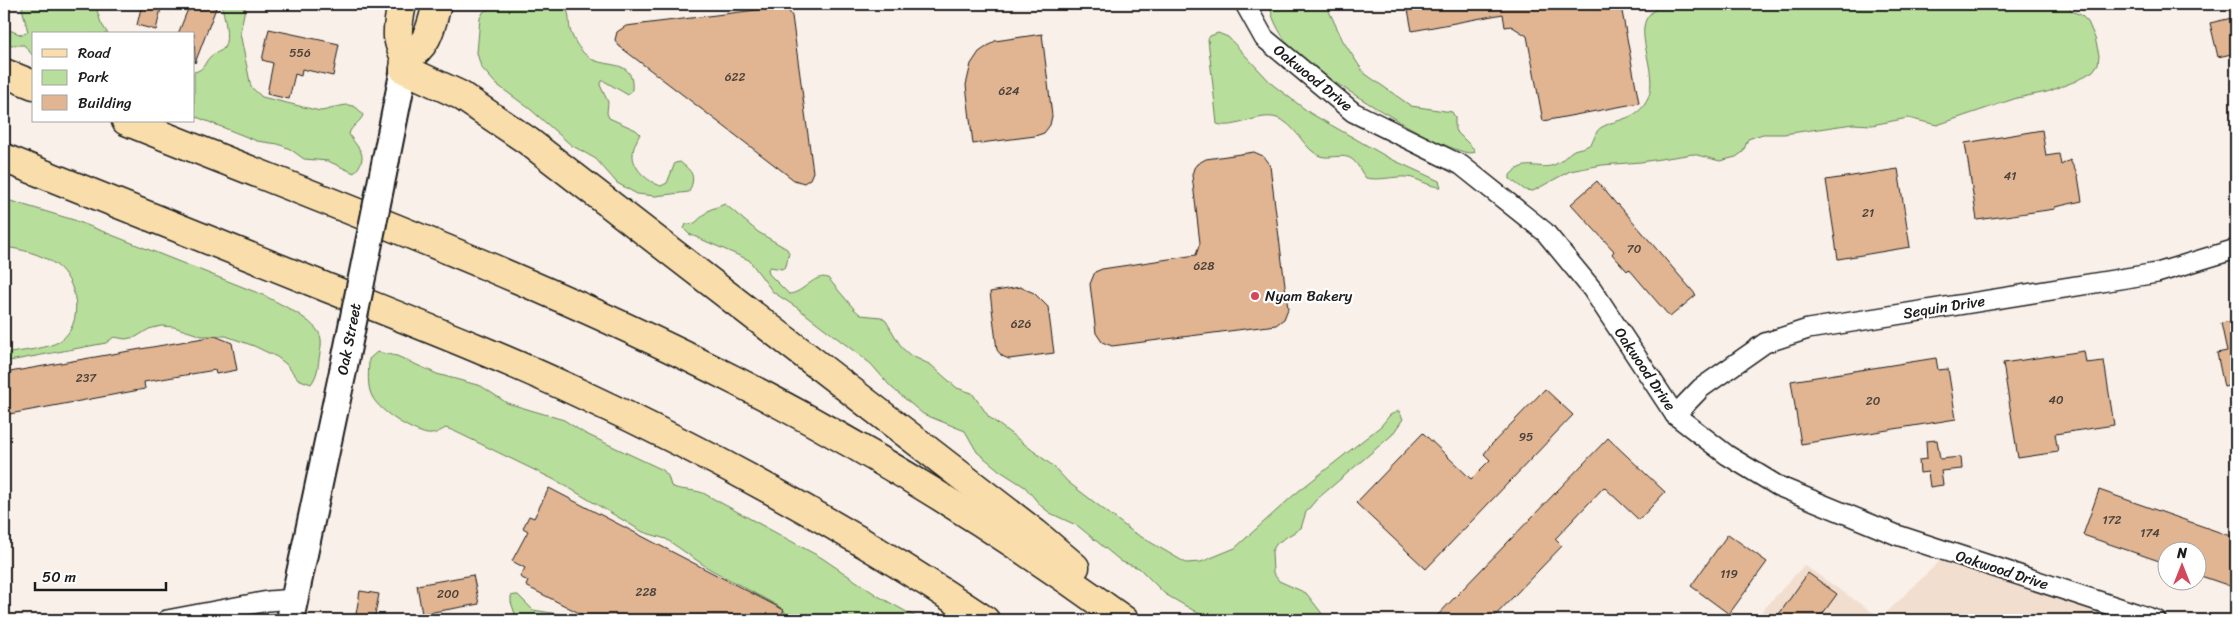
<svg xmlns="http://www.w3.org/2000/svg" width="2240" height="624" font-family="Sriracha,sans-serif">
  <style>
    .built { fill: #f2decf }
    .green { fill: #b7de9a; stroke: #6a7d5b }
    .building { fill: #e1b592; stroke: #1c1c1c }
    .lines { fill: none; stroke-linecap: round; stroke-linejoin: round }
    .street-casing { stroke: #1c1c1c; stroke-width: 22 }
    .secondary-casing { stroke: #1c1c1c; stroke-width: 30 }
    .primary-casing { stroke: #1c1c1c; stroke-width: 31 }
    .highway-casing { stroke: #1c1c1c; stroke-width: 31 }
    .street { stroke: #fff; stroke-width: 19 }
    .secondary { stroke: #fff; stroke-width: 26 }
    .primary { stroke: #f9deab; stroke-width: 28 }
    .highway { stroke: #f9deab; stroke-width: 28 }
    .secondary-bridge-casing { stroke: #1c1c1c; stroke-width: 30; stroke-linecap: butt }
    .secondary-bridge { stroke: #fff; stroke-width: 26 }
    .poi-dot { fill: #d1495b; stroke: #fff; stroke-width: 2 }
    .labels { text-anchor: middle; stroke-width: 4.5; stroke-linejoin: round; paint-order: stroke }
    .number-label { font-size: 12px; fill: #4d423a }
    .street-label { font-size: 15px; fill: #1c1c1c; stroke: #fff }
    .poi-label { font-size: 15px; fill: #1c1c1c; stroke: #fff; text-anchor: start }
  </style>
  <rect width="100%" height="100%" fill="#f9f0e9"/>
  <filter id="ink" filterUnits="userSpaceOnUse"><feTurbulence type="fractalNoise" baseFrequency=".02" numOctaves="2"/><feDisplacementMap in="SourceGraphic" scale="10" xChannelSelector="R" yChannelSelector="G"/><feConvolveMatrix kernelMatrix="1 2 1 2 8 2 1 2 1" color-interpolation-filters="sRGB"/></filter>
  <g filter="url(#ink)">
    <path class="built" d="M1949 552 2156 620H1754L1804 565 1881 618Z"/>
    <g class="green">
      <path d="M24 4H95L101 23 108 34H34V57L24 45H4V28L22 35 28 32 22 8Z"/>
      <path d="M221 4H246L240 33 251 87 262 97 320 111C336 110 351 96 363 115 360 123 351 126 349 134 357 149 371 154 354 173L328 161 304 159 290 149 278 144 257 141 194 116V72C205 70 204 62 211 56 214 53 221 52 224 48 230 39 224 13 221 4Z"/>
      <path d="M499 4H559C571 8 568 17 570 29 572 38 579 49 586 55 602 71 635 55 632 90L628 95 604 81H602L600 85 608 102 607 113 609 118 636 130 640 134C637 140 633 147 633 154 632 168 648 182 661 186L667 183 675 163 680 162C693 172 696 176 689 192L655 196 637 194 617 183 596 159 571 145 530 109 496 84 481 67 477 53 480 18 484 11Z"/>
      <path d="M1271 4H1308L1328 9 1343 41 1364 73 1411 106 1452 112 1455 117V130L1474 149 1475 152C1458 163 1321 75 1301 59 1290 50 1268 18 1271 4Z"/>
      <path d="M1669 4H2067L2072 11 2081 15 2088 22 2095 38 2099 55 2098 64 2093 71 2076 81 2047 92 2017 98 1937 125 1908 118 1872 125 1853 124 1784 134H1763L1748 139 1743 152 1736 157 1720 161 1693 154 1641 162 1602 165 1570 171 1533 191 1525 190 1510 179V175C1526 157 1541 172 1556 164 1563 161 1568 153 1574 150 1579 148 1585 148 1589 145 1596 140 1594 131 1602 127 1617 119 1634 120 1645 104 1663 78 1632 34 1649 15 1653 9 1662 7 1669 4Z"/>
      <path d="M1218 33 1228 37 1273 85 1310 113 1389 158 1439 181 1441 187C1429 187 1418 178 1407 177 1393 176 1380 181 1366 178 1361 173 1359 165 1353 160 1343 151 1327 162 1316 154 1302 145 1294 123 1277 118 1258 112 1236 130 1217 124L1208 39 1210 36Z"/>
      <path d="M4 199 74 220 263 295C278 303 319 321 321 339 322 345 320 352 319 359 318 368 317 376 311 384L298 379 286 364 277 357 254 346 226 336H202L174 327 161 326 149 329 136 337 125 339 114 337 106 343 4 362V354C19 351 48 349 60 341 85 324 78 280 55 264 41 254 21 249 4 247Z"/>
      <path d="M725 204 758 232 787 249 789 253 786 266 782 269 770 267 768 269 769 274 789 294C804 293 814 273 828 278L855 310 861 315 881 317 886 321 902 348 910 355 931 365 957 388 972 393 989 417 1053 466 1068 482 1133 532 1186 563 1201 562 1235 548 1295 494 1381 426 1390 415 1399 411 1403 419 1392 435 1316 500 1306 512 1301 528 1277 543 1272 551 1273 573 1279 581 1306 593 1327 620H1210L1165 594 1139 568 1122 562 1078 526 1050 513 1041 506 1025 487 1000 471 977 452 965 431 923 414 891 387 871 364 799 309 773 292 749 260 689 234 684 229 686 224 695 223 709 210Z"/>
      <path d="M377 352 397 356 437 374 481 386 507 403 564 420 584 433 663 470 668 476 671 486C681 491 692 489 703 493L822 558 878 596 921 620H787L785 612 778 606 708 568 666 539 643 532 559 482 454 431 446 428C440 431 434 435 427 434 410 430 382 413 373 398 366 387 369 370 369 359Z"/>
      <path d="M515 595H518L533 610 558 614 572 620H517L511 602V596Z"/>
    </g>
    <g class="building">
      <path d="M142 4H162L156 30 137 25Z"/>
      <path d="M190 4H205L216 8 195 63 194 34H178Z"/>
      <path d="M1407 4H1598L1600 10 1621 6 1639 103 1543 121 1527 36 1511 26 1505 27 1503 14 1412 31Z"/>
      <path d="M781 7 788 10 792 16 813 172 810 179 804 183 794 180 619 46 615 40 617 32 626 26Z"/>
      <path d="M2236 17V53L2218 57 2210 23Z"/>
      <path d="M269 29 339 44 333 76 302 69 301 76 295 74 289 99 267 94 273 63 262 60Z"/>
      <path d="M1042 34 1052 116 1050 125 1044 133 1035 136 973 144 966 85 971 64 979 52 995 41Z"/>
      <path d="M2042 130 2046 156 2059 154 2061 165 2070 160 2078 176 2082 201 2055 207V209L1977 220 1965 143Z"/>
      <path d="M1254 152 1263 156 1270 166 1288 309 1284 319 1276 325 1112 346 1102 342 1096 333 1090 284 1095 272 1102 269 1196 255 1200 243 1192 175 1194 168 1197 164 1206 159Z"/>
      <path d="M1898 169 1910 247 1838 259 1826 180Z"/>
      <path d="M1597 181 1617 205 1618 204 1696 295 1670 317 1629 269 1627 271 1612 254 1614 251 1571 204Z"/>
      <path d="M1020 287 1034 293 1048 307 1054 353 1009 359 1002 356 997 350 990 292Z"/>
      <path d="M2236 320V384L2224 387 2217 353 2227 351 2221 323Z"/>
      <path d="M215 336 232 343 237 370 216 374 215 370 144 382 145 389 4 415V373Z"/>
      <path d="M2084 351 2086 363 2104 361 2114 425 2055 434 2058 452 2018 458 2003 363Z"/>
      <path d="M1936 358 1938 370 1948 369 1956 419 1801 444 1791 381Z"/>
      <path d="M1545 389 1573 415 1426 569 1356 503 1423 433 1471 479 1490 460 1484 454 1490 446Z"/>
      <path d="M1608 438 1665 492 1639 520 1604 487 1555 539 1562 546 1491 620H1433Z"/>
      <path d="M1937 440 1940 459 1961 457 1962 469 1941 471 1943 485 1930 487 1928 472 1920 473 1919 460 1927 459 1926 441Z"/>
      <path d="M549 488 784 610 779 620H593L526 586 528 581 520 577 525 568 512 561 528 531 523 528 529 516 534 518Z"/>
      <path d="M2099 490 2236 538V588L2198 575V552H2168V564L2083 535Z"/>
      <path d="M1728 534 1767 562 1729 614 1691 586Z"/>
      <path d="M1808 573 1837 594 1818 620H1775Z"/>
      <path d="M473 575 479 604 422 614 417 585Z"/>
      <path d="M360 591 379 594 374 620H355Z"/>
    </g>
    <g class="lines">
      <defs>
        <g id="street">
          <path d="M1245 4 1264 38 1353 112 1461 165 1545 232 1592 289 1675 415 1727 455 1778 486 1897 535 2156 620"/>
          <path d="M1675 415 1701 388 1765 343 1808 329 2157 273 2236 249"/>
          <path d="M167 620 268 601 295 599"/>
        </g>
        <g id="secondary">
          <path d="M386 159 404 69"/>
          <path d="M290 620 343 371"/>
        </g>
        <g id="primary">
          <path d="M402 4C400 15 397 26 398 37 400 51 407 54 404 69"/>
          <path d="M406 58C428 47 431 26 437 4"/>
        </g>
        <g id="highway">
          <path d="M404 69 460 95 528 141 1035 533 1075 567"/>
          <path d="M4 73 34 85"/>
          <path d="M126 121C331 203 539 280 736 381 871 450 1001 531 1124 620"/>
          <path d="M4 158C110 201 217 243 323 286 410 321 496 354 581 394 721 459 857 534 985 620"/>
        </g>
      </defs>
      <use href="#street" class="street-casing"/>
      <use href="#secondary" class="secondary-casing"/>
      <use href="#primary" class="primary-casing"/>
      <use href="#highway" class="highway-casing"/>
      <use href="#street" class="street"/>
      <use href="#secondary" class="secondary"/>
      <use href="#primary" class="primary"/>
      <use href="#highway" class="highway"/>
      <defs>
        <path id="secondary-bridge" d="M343 371 386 159"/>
      </defs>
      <use href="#secondary-bridge" class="secondary-bridge-casing"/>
      <use href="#secondary-bridge" class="secondary-bridge"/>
    </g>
  </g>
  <circle class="poi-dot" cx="1255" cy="296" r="5"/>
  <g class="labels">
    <g class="number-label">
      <text x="300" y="57">556</text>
      <text x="735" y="81">622</text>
      <text x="1009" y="95">624</text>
      <text x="2010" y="180">41</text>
      <text x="1868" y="217">21</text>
      <text x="1634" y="253">70</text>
      <text x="1204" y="270">628</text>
      <text x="1021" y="328">626</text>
      <text x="86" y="382">237</text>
      <text x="2056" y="404">40</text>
      <text x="1873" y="405">20</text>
      <text x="1526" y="441">95</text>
      <text x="2112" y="524">172</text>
      <text x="2150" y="537">174</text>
      <text x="1729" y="578">119</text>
      <text x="646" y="596">228</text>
      <text x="448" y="598">200</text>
    </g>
    <g class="street-label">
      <text transform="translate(1313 78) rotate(39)" y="5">Oakwood Drive</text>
      <text transform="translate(1944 307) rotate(-9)" y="5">Sequin Drive</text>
      <text transform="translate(349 339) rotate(-79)" y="5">Oak Street</text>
      <text transform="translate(1645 369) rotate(56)" y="5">Oakwood Drive</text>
      <text transform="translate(2002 570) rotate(18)" y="5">Oakwood Drive</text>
    </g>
    <g class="poi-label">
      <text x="1265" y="301">Nyam Bakery</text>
    </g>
  </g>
  <rect width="2240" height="624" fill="none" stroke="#fff" stroke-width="20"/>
  <rect x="10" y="10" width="2220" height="604" fill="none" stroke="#1c1c1c" stroke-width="2" filter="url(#ink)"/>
  <rect x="32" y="32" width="162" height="90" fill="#ffffff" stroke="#a4a4a4"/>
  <rect x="42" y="49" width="25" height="8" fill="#f9deab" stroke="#a4a4a4"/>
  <text x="78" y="58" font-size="15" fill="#1c1c1c">Road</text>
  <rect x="42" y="70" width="25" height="15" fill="#b7de9a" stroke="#a4a4a4"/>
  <text x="78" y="82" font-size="15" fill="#1c1c1c">Park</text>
  <rect x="42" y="95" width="25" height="15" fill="#e1b592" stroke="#a4a4a4"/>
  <text x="78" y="108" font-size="15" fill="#1c1c1c">Building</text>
  <g transform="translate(2182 566)"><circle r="24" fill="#ffffff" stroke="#a4a4a4"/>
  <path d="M0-4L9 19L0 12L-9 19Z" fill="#d1495b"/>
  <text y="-8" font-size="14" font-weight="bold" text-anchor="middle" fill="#1c1c1c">N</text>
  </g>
  <path d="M35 582v8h131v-8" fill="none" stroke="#1c1c1c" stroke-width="2.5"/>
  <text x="42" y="582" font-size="15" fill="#1c1c1c" stroke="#ffffff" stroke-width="4" paint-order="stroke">50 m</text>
</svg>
